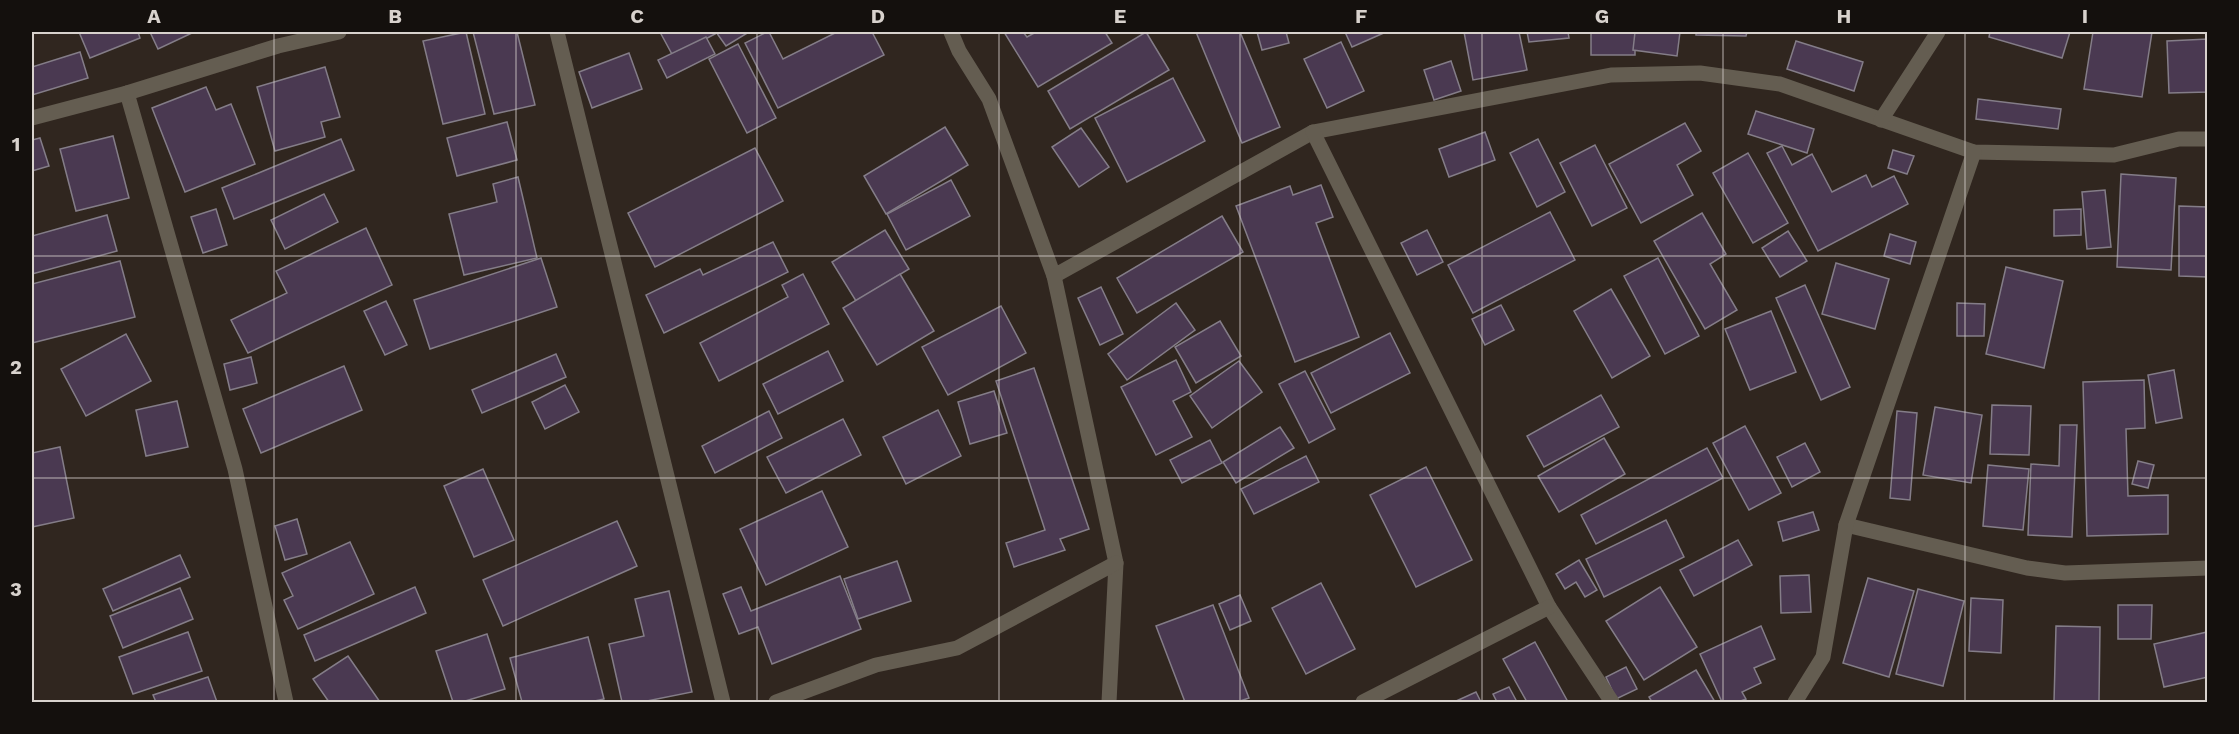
<svg xmlns="http://www.w3.org/2000/svg" width="2239" height="734" font-family="'Work Sans',sans-serif">
  <style>
    .building { fill: #4a3951; stroke: #847d88; stroke-width: 1.5 }
    .lines { fill: none; stroke-linecap: round; stroke-linejoin: round }
    .street { stroke: #645d51; stroke-width: 15 }
    .grid { fill: none; stroke: #d8d2cd; stroke-width: 1.5; stroke-opacity: 0.55 }
    .neatline { fill: none; stroke: #d8d2cd; stroke-width: 2 }
    .grid-label { font-size: 20px; text-anchor: middle; font-weight: bold; fill: #d8d2cd }
  </style>
  <rect width="100%" height="100%" fill="#30261f"/>
  <g class="building">
    <path d="M79 32H138L140 38 90 58Z"/>
    <path d="M150 32H191L192 33 158 49Z"/>
    <path d="M466 32 485 114 443 124 423 41Z"/>
    <path d="M473 32H517L535 105 494 114Z"/>
    <path d="M660 32H713L715 34 673 56Z"/>
    <path d="M716 32H749L726 46Z"/>
    <path d="M767 32H769L783 59 837 32H872L884 55 778 108 745 43Z"/>
    <path d="M1004 32H1023L1027 37 1036 32H1105L1112 43 1038 87Z"/>
    <path d="M1146 32 1169 70 1070 129 1048 91Z"/>
    <path d="M1196 32H1240L1280 127 1242 143Z"/>
    <path d="M1257 32H1286L1289 43 1262 50Z"/>
    <path d="M1345 32H1386L1352 47Z"/>
    <path d="M1464 32H1519L1527 70 1473 80Z"/>
    <path d="M1527 32H1568L1569 38 1529 42Z"/>
    <rect x="1591" y="32" width="44" height="23"/>
    <path d="M1635 32H1680L1677 56 1633 50Z"/>
    <path d="M1696 32H1747L1746 36 1696 35Z"/>
    <path d="M1990 32H2070L2062 58 1989 37Z"/>
    <path d="M2093 32H2152L2142 97 2084 89Z"/>
    <path d="M706 37 715 54 667 78 658 60Z"/>
    <path d="M2208 39V92L2169 93 2167 41Z"/>
    <path d="M1796 41 1863 62 1854 91 1787 69Z"/>
    <path d="M1341 42 1364 91 1327 108 1304 59Z"/>
    <path d="M738 44 776 118 747 133 709 59Z"/>
    <path d="M80 52 88 78 32 95V67Z"/>
    <path d="M629 53 642 89 592 108 579 72Z"/>
    <path d="M1451 61 1461 91 1434 100 1424 70Z"/>
    <path d="M325 67 340 117 321 122 325 137 275 151 257 87Z"/>
    <path d="M1173 78 1205 141 1127 182 1095 118Z"/>
    <path d="M206 87 216 110 231 104 255 164 185 192 152 108Z"/>
    <path d="M1978 99 2061 109 2058 129 1976 119Z"/>
    <path d="M1756 111 1814 129 1807 153 1748 134Z"/>
    <path d="M507 122 517 160 457 176 447 138Z"/>
    <path d="M1685 123 1701 151 1677 165 1693 195 1641 223 1609 164Z"/>
    <path d="M945 127 968 165 886 214 864 176Z"/>
    <path d="M1081 128 1109 167 1079 187 1052 147Z"/>
    <path d="M1485 132 1495 160 1449 177 1439 149Z"/>
    <path d="M113 136 129 198 76 211 60 149Z"/>
    <path d="M40 138 49 166 32 171V140Z"/>
    <path d="M341 139 354 170 234 219 222 188Z"/>
    <path d="M1538 139 1565 192 1537 207 1510 153Z"/>
    <path d="M1595 145 1627 208 1592 226 1560 163Z"/>
    <path d="M1782 146 1792 165 1812 154 1832 192 1866 175 1872 187 1894 176 1908 204 1818 251 1767 153Z"/>
    <path d="M755 148 783 201 655 267 628 213Z"/>
    <path d="M1893 150 1914 156 1907 174 1888 168Z"/>
    <path d="M1748 153 1788 223 1753 243 1713 173Z"/>
    <path d="M2121 174 2176 178 2171 270 2117 267Z"/>
    <path d="M518 177 537 258 464 275 449 214 497 202 493 184Z"/>
    <path d="M951 180 970 216 906 250 887 214Z"/>
    <path d="M1321 185 1333 217 1316 223 1359 337 1295 362 1236 206 1290 186 1293 195Z"/>
    <path d="M2105 190 2111 247 2087 249 2082 192Z"/>
    <path d="M324 194 338 222 285 249 271 220Z"/>
    <path d="M2179 206 2208 207V277L2179 276Z"/>
    <path d="M216 209 227 245 203 253 191 217Z"/>
    <path d="M2081 209V235L2054 236V210Z"/>
    <path d="M1550 212 1575 260 1473 313 1448 265Z"/>
    <path d="M1702 213 1726 254 1710 264 1737 310 1705 329 1654 241Z"/>
    <path d="M107 215 117 251 32 274V236Z"/>
    <path d="M1222 216 1243 252 1137 313 1117 278Z"/>
    <path d="M366 228 392 285 248 353 231 320 287 293 276 271Z"/>
    <path d="M885 230 909 269 856 301 832 262Z"/>
    <path d="M1427 230 1443 262 1417 275 1401 243Z"/>
    <path d="M1788 231 1807 261 1780 277 1762 248Z"/>
    <path d="M1890 234 1916 242 1910 264 1884 256Z"/>
    <path d="M773 242 788 272 664 333 646 295 700 269 703 275Z"/>
    <path d="M541 258 557 307 430 349 414 300Z"/>
    <path d="M1658 258 1699 336 1665 354 1624 276Z"/>
    <path d="M120 261 135 317 32 343V284Z"/>
    <path d="M1836 263 1889 279 1875 329 1822 314Z"/>
    <path d="M2006 267 2063 281 2044 368 1986 354Z"/>
    <path d="M803 274 829 324 719 381 700 343 788 297 782 285Z"/>
    <path d="M900 274 934 331 877 365 843 308Z"/>
    <path d="M1805 285 1850 387 1821 400 1776 298Z"/>
    <path d="M1101 287 1123 334 1100 345 1078 298Z"/>
    <path d="M1611 289 1650 356 1612 378 1574 311Z"/>
    <path d="M386 301 407 345 385 355 364 311Z"/>
    <path d="M1176 303 1195 330 1127 380 1108 354Z"/>
    <path d="M1957 303 1985 304 1984 336H1957Z"/>
    <path d="M1501 305 1514 330 1485 345 1472 319Z"/>
    <path d="M1001 306 1026 353 948 395 922 347Z"/>
    <path d="M1771 311 1796 372 1750 390 1725 329Z"/>
    <path d="M1220 321 1241 356 1196 383 1175 347Z"/>
    <path d="M1390 333 1410 373 1331 413 1311 373Z"/>
    <path d="M126 334 151 381 86 416 61 369Z"/>
    <path d="M828 351 843 381 778 414 763 384Z"/>
    <path d="M556 354 566 377 482 413 472 390Z"/>
    <path d="M251 357 257 383 230 390 224 364Z"/>
    <path d="M1176 360 1191 392 1173 401 1192 437 1156 455 1121 387Z"/>
    <path d="M1239 361 1262 392 1212 428 1190 396Z"/>
    <path d="M344 366 362 410 261 453 243 409Z"/>
    <path d="M1034 368 1089 529 1060 539 1065 550 1014 567 1006 543 1045 530 996 381Z"/>
    <path d="M2174 370 2182 418 2156 423 2148 375Z"/>
    <path d="M1305 371 1335 429 1309 443 1279 384Z"/>
    <path d="M2144 380 2145 428 2126 429 2128 496 2168 495V534L2087 536 2083 382Z"/>
    <path d="M565 385 579 412 545 429 532 402Z"/>
    <path d="M994 391 1007 433 970 444 958 402Z"/>
    <path d="M1601 395 1619 427 1544 467 1527 436Z"/>
    <path d="M177 401 188 447 146 456 136 410Z"/>
    <path d="M1992 405 2031 406 2029 455 1990 454Z"/>
    <path d="M1935 407 1982 415 1971 483 1923 475Z"/>
    <path d="M938 410 961 456 906 484 883 437Z"/>
    <path d="M769 411 782 438 715 473 702 446Z"/>
    <path d="M1897 411 1917 413 1910 500 1890 498Z"/>
    <path d="M843 419 861 455 786 493 767 457Z"/>
    <path d="M2060 425H2077L2072 537 2028 535 2031 464 2059 466Z"/>
    <path d="M1745 426 1781 493 1749 510 1713 443Z"/>
    <path d="M1280 427 1294 448 1236 483 1223 462Z"/>
    <path d="M1604 438 1625 474 1559 512 1538 476Z"/>
    <path d="M1210 440 1222 463 1182 483 1170 460Z"/>
    <path d="M1805 443 1820 472 1792 487 1777 457Z"/>
    <path d="M60 447 74 518 32 527V453Z"/>
    <path d="M1707 448 1723 478 1596 544 1581 515Z"/>
    <path d="M1306 456 1319 482 1254 514 1241 489Z"/>
    <path d="M2138 461 2154 465 2148 488 2132 484Z"/>
    <path d="M1988 465 2029 469 2023 530 1983 526Z"/>
    <path d="M1426 467 1472 560 1416 587 1370 495Z"/>
    <path d="M483 469 514 540 474 557 444 486Z"/>
    <path d="M822 491 848 547 766 585 740 529Z"/>
    <path d="M1813 512 1819 530 1783 541 1778 522Z"/>
    <path d="M297 519 307 554 285 560 275 526Z"/>
    <path d="M1666 520 1684 557 1604 597 1586 559Z"/>
    <path d="M617 521 637 566 503 626 483 580Z"/>
    <path d="M1738 540 1752 565 1694 596 1680 570Z"/>
    <path d="M350 542 374 594 298 629 284 600 293 596 282 573Z"/>
    <path d="M180 555 190 577 113 611 103 589Z"/>
    <path d="M1579 560 1597 590 1585 597 1576 582 1565 589 1556 574Z"/>
    <path d="M897 561 911 601 858 619 844 579Z"/>
    <path d="M1809 575 1811 612 1781 613 1780 576Z"/>
    <path d="M840 576 861 629 772 664 758 627 739 634 723 594 741 587 751 611Z"/>
    <path d="M1868 578 1914 591 1889 677 1843 663Z"/>
    <path d="M1321 583 1355 649 1306 674 1272 608Z"/>
    <path d="M415 587 426 613 315 661 304 635Z"/>
    <path d="M1660 587 1697 647 1644 680 1606 621Z"/>
    <path d="M180 588 193 619 123 648 110 616Z"/>
    <path d="M1918 589 1964 601 1943 686 1896 674Z"/>
    <path d="M669 591 692 692 642 702H622L609 644 644 636 635 599Z"/>
    <path d="M1240 595 1251 621 1230 630 1219 604Z"/>
    <path d="M1971 598 2003 600 2001 653 1969 651Z"/>
    <path d="M1213 605 1249 698 1237 702H1185L1156 626Z"/>
    <path d="M2118 605H2152L2151 639H2118Z"/>
    <path d="M1761 626 1775 659 1754 668 1761 683 1742 692 1746 699 1738 702H1722L1700 654Z"/>
    <path d="M2056 626 2100 627 2099 702H2054Z"/>
    <path d="M188 632 202 671 133 694 119 657Z"/>
    <path d="M2207 632 2208 677 2164 687 2154 644Z"/>
    <path d="M487 634 505 689 462 702H453L436 651Z"/>
    <path d="M588 637 604 699 590 702H522L510 658Z"/>
    <path d="M1535 642 1568 702H1527L1503 659Z"/>
    <path d="M348 656 380 702H329L313 679Z"/>
    <path d="M1626 667 1637 689 1616 699 1606 677Z"/>
    <path d="M1696 670 1715 702H1652L1649 697Z"/>
    <path d="M208 677 217 702H156L153 695Z"/>
    <path d="M1509 687 1517 702H1497L1493 694Z"/>
    <path d="M1476 692 1481 702H1454Z"/>
  </g>
  <g class="lines">
    <g class="street">
      <path d="M557 32 723 702"/>
      <path d="M951 32 959 51 989 99 1054 276 1313 132 1611 75 1700 73 1780 84 1974 152 2114 155 2179 139H2208"/>
      <path d="M127 93 235 469 286 702"/>
      <path d="M32 118 127 93 278 46 339 32"/>
      <path d="M1881 120 1938 32"/>
      <path d="M1313 132 1549 607 1612 702"/>
      <path d="M1054 276 1116 563 1109 702"/>
      <path d="M1846 525 2027 568 2065 573 2208 568"/>
      <path d="M776 702 876 665 957 648 1116 563"/>
      <path d="M1363 702 1549 607"/>
      <path d="M1795 702 1823 657 1846 525 1974 152"/>
    </g>
  </g>
  <path class="grid" d="M274 32V702M516 32V702M757 32V702M999 32V702M1240 32V702M1482 32V702M1723 32V702M1965 32V702M32 256H2208M32 478H2208"/>
  <rect width="2239" height="734" fill="none" stroke="#14100d" stroke-width="66"/>
  <rect x="33" y="33" width="2173" height="668" class="neatline"/>
  <g class="grid-label">
    <text x="154" y="23">A</text>
    <text x="395" y="23">B</text>
    <text x="637" y="23">C</text>
    <text x="878" y="23">D</text>
    <text x="1120" y="23">E</text>
    <text x="1361" y="23">F</text>
    <text x="1602" y="23">G</text>
    <text x="1844" y="23">H</text>
    <text x="2085" y="23">I</text>
    <text x="16" y="151">1</text>
    <text x="16" y="374">2</text>
    <text x="16" y="596">3</text>
  </g>
</svg>
